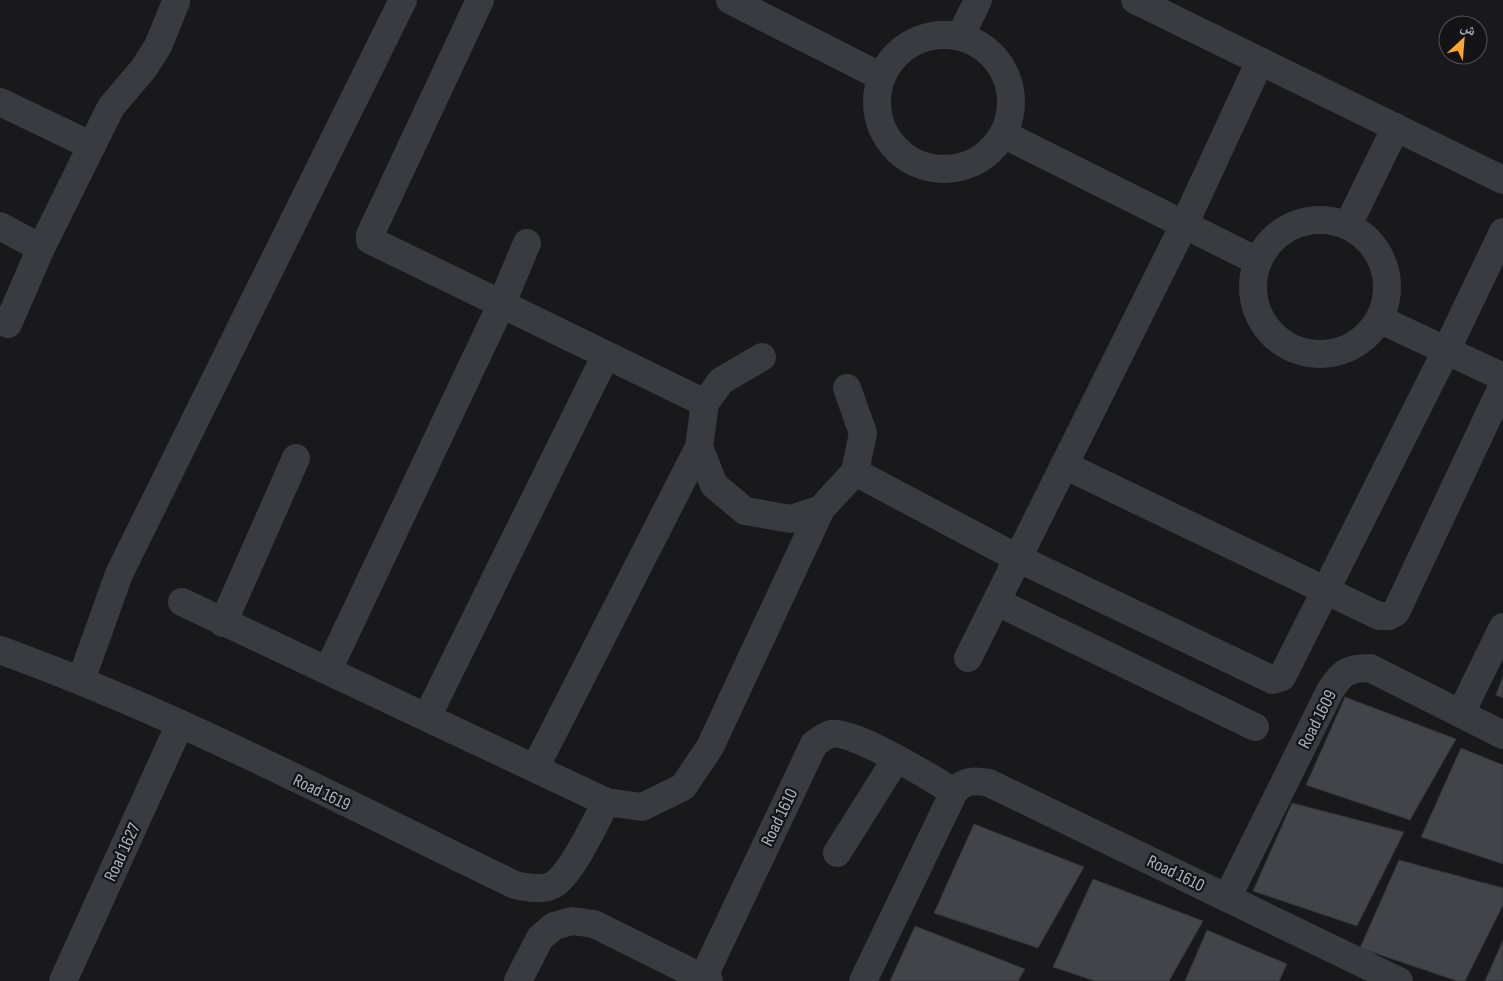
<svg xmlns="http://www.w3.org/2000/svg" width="1503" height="981" font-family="'Sofia Sans Condensed','Noto Naskh Arabic',sans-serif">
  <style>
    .building { fill: #434449; stroke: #333338 }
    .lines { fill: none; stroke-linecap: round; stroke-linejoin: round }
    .minor { stroke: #393b41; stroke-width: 28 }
    .labels { text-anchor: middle; stroke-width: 4.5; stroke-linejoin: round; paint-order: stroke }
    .street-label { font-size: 18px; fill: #aab1bc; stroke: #141417 }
  </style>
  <rect width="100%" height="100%" fill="#19191b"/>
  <g class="building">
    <path d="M1503 676V698L1496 695Z"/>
    <path d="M1345 697 1456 739 1410 820 1306 785Z"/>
    <path d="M1461 748 1503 765V864L1421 837Z"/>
    <path d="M1292 803 1404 832 1357 926 1253 891Z"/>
    <path d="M974 824 1084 867 1038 948 934 913Z"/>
    <path d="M1399 860 1503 888V905L1465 981H1457L1360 948Z"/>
    <path d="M1093 879 1203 921 1169 981H1095L1053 967Z"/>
    <path d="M915 926 1025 969 1018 981H890Z"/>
    <path d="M1207 930 1287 964 1279 981H1185Z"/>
    <path d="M1503 940V981H1485Z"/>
  </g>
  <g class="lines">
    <g class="minor">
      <path d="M480 0 370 235V240L705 403"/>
      <path d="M730 0 880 76"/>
      <path d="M1135 0 1503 180"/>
      <path d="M961 35 978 0"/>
      <circle cx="944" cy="102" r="67"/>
      <path d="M0 102 92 146"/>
      <path d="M1005 135 1257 261"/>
      <circle cx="1320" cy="287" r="67"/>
      <path d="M1348 225 1396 127"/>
      <path d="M0 226 41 248"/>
      <path d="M1381 320 1503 377"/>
      <path d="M8 324 41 248 111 107 144 68 158 46 176 2"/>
      <path d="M762 357 721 381 705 403 699 447 714 485 745 511 791 519 821 509 855 472 863 433 847 388"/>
      <path d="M1064 465 1379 616H1389L1396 612 1503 385"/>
      <path d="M855 472 1019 559 1273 680 1282 677 1446 351 1503 232"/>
      <path d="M182 602 606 802 642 807 683 787 710 747 821 509"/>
      <path d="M997 602 1255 727"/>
      <path d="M223 623 296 458"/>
      <path d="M0 650C177 714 345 803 515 885 526 887 542 891 553 885 572 874 596 821 606 802"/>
      <path d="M968 658 1184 225 1260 61"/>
      <path d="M328 670 501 305 527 243"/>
      <path d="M81 680 119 574 403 0"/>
      <path d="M1461 713 1503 627"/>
      <path d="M427 717 606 355"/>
      <path d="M535 768 699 447"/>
      <path d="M837 853 896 759"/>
      <path d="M1227 898 1330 691C1342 672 1348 668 1370 668L1503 735"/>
      <path d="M703 978 814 744C819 741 825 735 831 734 852 729 933 779 954 792"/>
      <path d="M63 981 180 724"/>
      <path d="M518 981 540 938 554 926 572 921 594 924 709 981"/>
      <path d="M863 981 954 792C964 780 974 780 989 783L1399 981"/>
    </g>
  </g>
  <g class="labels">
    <g class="street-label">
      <text transform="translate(1317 719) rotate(-63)" y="6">Road 1609</text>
      <text transform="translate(322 792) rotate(26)" y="6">Road 1619</text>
      <text transform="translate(779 817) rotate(-64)" y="6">Road 1610</text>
      <text transform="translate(122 852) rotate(-65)" y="6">Road 1627</text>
      <text transform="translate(1176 873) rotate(26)" y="6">Road 1610</text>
    </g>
  </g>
  <g transform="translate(1463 40) rotate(26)"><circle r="24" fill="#141417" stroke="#505359"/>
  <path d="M0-4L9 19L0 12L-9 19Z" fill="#ffa62d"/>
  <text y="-8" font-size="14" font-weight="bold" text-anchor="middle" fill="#aab1bc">ش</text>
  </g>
</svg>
